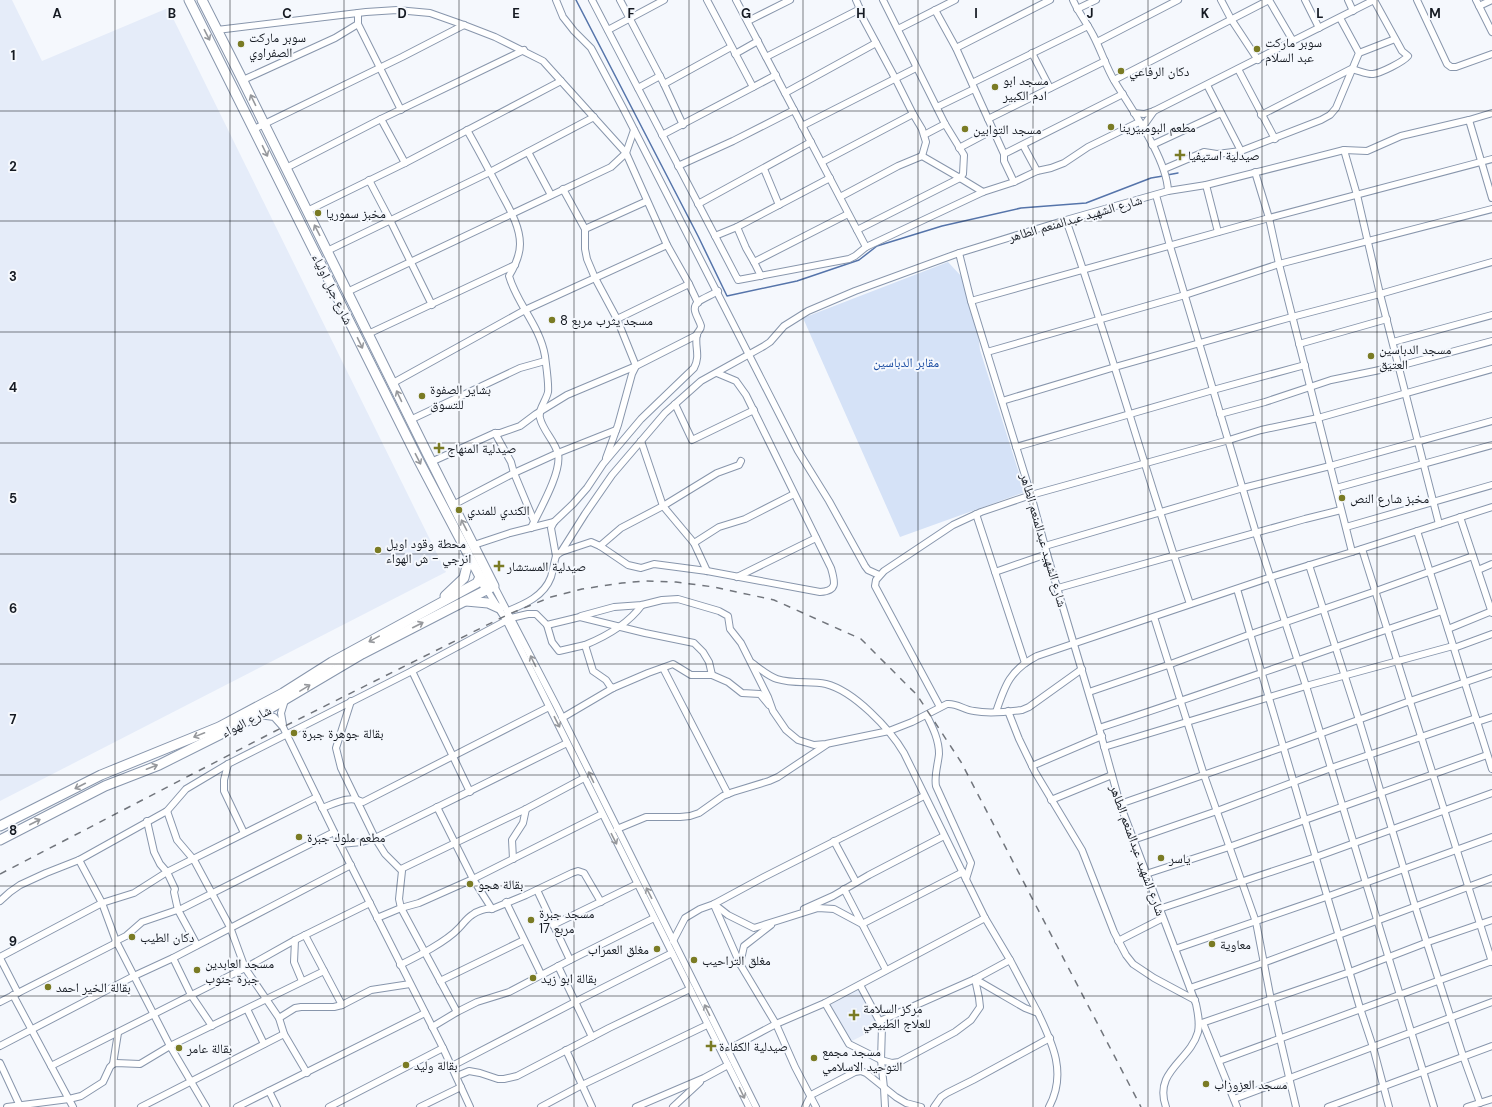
<svg xmlns="http://www.w3.org/2000/svg" width="1492" height="1107" font-family="'DM Sans','Noto Naskh Arabic',sans-serif">
  <style>
    .built { fill: #e5ecf9 }
    .green { fill: #d5e2f7 }
    .lines { fill: none; stroke-linecap: round; stroke-linejoin: round }
    .stream { stroke: #5574aa; stroke-width: 1.5 }
    .minor-casing { stroke: #8896ac; stroke-width: 8 }
    .highway-casing { stroke: #8896ac; stroke-width: 11 }
    .minor { stroke: #fff; stroke-width: 6 }
    .highway { stroke: #fff; stroke-width: 9 }
    .rail { stroke: #71757c; stroke-width: 1.5; stroke-dasharray: 7 7; stroke-linecap: butt }
    .oneway { stroke: #96989c }
    .grid { fill: none; stroke: #151a22; stroke-width: 1; stroke-opacity: 0.55 }
    .poi-dot { fill: #7a7b24; stroke: #f5f8fd; stroke-width: 1.5 }
    .labels { text-anchor: middle; stroke-width: 4; stroke-linejoin: round; paint-order: stroke }
    .poi-label { font-size: 13px; fill: #151a22; stroke: #f5f8fd; text-anchor: start }
    .street-label { font-size: 13px; fill: #151a22; stroke: #f5f8fd }
    .park-label { font-size: 13px; fill: #1b4da3; stroke: #f5f8fd }
    .grid-label { font-size: 13px; text-anchor: middle; font-weight: bold; fill: #151a22; stroke: #f5f8fd; stroke-width: 4; stroke-linejoin: round; paint-order: stroke }
  </style>
  <rect width="100%" height="100%" fill="#f5f8fd"/>
  <g class="built">
    <path d="M0 0H12L42 61 168 8 446 572 0 801Z"/>
    <path d="M858 988 879 1027 850 1042 829 1002Z"/>
  </g>
  <path class="green" d="M948 262 962 277 978 333 980 350 1025 492 900 537 803 318Z"/>
  <g class="lines">
    <g class="stream">
      <path d="M576 0 698 236 727 296 797 281 859 260 877 246 942 226 1021 208 1086 203 1151 178 1163 176"/>
      <path d="M1167 175 1178 173"/>
    </g>
    <defs>
      <g id="minor">
        <path d="M556 0 563 17 574 31 591 48 623 108 798 451 829 501 865 566 868 570 879 575"/>
        <path d="M592 0 738 280 849 259 855 256 866 247 983 192 1014 182 1037 171 1051 168 1064 163 1088 147 1139 122"/>
        <path d="M620 0 664 84 683 125"/>
        <path d="M707 0 753 87"/>
        <path d="M736 0 866 247"/>
        <path d="M856 0 860 9"/>
        <path d="M883 0 945 124 964 155 963 174 960 178 983 192"/>
        <path d="M1073 0C1078 12 1087 23 1093 35 1101 50 1106 67 1115 82 1132 110 1167 159 1168 191L1066 220 959 253 971 301 1031 495 1047 554 1099 728 1120 804 1196 1004C1198 1014 1200 1022 1198 1032 1190 1061 1153 1071 1166 1107"/>
        <path d="M1221 0 1231 19 1258 60"/>
        <path d="M1269 0 1293 41"/>
        <path d="M1305 0 1319 28"/>
        <path d="M1348 0 1353 11"/>
        <path d="M1417 0 1447 64 1451 67H1456L1492 54"/>
        <path d="M1476 0 1492 32"/>
        <path d="M1479 6 1492 0"/>
        <path d="M1077 9 1096 0"/>
        <path d="M935 10 956 48 1004 154 1123 94"/>
        <path d="M748 21 790 0"/>
        <path d="M358 24 401 110"/>
        <path d="M898 29 955 0"/>
        <path d="M217 30 366 12 397 10 430 13 464 25 495 37 543 61 626 153 667 245 689 284 698 303"/>
        <path d="M608 30 664 0"/>
        <path d="M1097 42 1178 0"/>
        <path d="M956 48 1050 0"/>
        <path d="M1032 53 1050 88"/>
        <path d="M1359 53 1395 39"/>
        <path d="M735 54 758 41"/>
        <path d="M766 57 860 9 859 11 895 78 913 114 922 129 926 142 922 156"/>
        <path d="M1238 69 1275 139"/>
        <path d="M243 80 335 38 358 24V13"/>
        <path d="M1114 80 1269 0"/>
        <path d="M972 83 1088 26"/>
        <path d="M664 84 731 47"/>
        <path d="M1207 85 1241 151"/>
        <path d="M638 88 660 76"/>
        <path d="M785 93 876 43"/>
        <path d="M937 107 974 89"/>
        <path d="M1134 113 1144 114 1154 111 1374 0"/>
        <path d="M1261 115 1351 69C1358 70 1367 75 1373 74 1381 73 1403 62 1408 56L1402 51 1374 0"/>
        <path d="M381 119 405 163"/>
        <path d="M988 119 1105 61"/>
        <path d="M1469 120 1492 198"/>
        <path d="M802 126 916 68"/>
        <path d="M1142 128 1154 111"/>
        <path d="M254 129 402 57 464 25"/>
        <path d="M467 130C479 151 490 172 501 193 509 208 520 226 520 244 520 256 515 266 509 276 517 304 540 326 545 356 546 365 549 384 548 392 546 401 538 409 540 418 543 431 555 441 558 454 562 472 539 511 531 528"/>
        <path d="M662 135 776 75"/>
        <path d="M924 135 945 124"/>
        <path d="M1023 145 1037 171"/>
        <path d="M1152 145 1221 113"/>
        <path d="M959 148 993 130"/>
        <path d="M1344 150 1357 195 1380 294 1439 524"/>
        <path d="M528 152 551 195"/>
        <path d="M1004 154V161L1014 182"/>
        <path d="M822 162 913 114"/>
        <path d="M678 166 733 141 794 110"/>
        <path d="M286 168 381 119 524 50"/>
        <path d="M764 169 779 205"/>
        <path d="M1164 169 1204 152 1217 154 1241 151 1321 120 1330 115 1336 108 1359 53 1340 18"/>
        <path d="M1255 172 1269 218 1279 264 1352 552"/>
        <path d="M369 180 390 220 432 305"/>
        <path d="M1206 185 1218 232"/>
        <path d="M563 189 585 229V249L587 259 595 278 617 319 636 366 632 374 618 425 606 458"/>
        <path d="M1168 191 1206 185 1344 150 1367 151 1401 136 1469 120 1492 113"/>
        <path d="M1156 195 1170 246 1256 533 1306 686 1434 1107"/>
        <path d="M840 197 898 166 922 156 960 178"/>
        <path d="M698 204 811 142"/>
        <path d="M307 211 405 163 561 81"/>
        <path d="M1066 220C1111 347 1147 477 1190 604"/>
        <path d="M737 227 746 248 754 262 848 214"/>
        <path d="M585 229 647 201"/>
        <path d="M857 230 960 178"/>
        <path d="M715 236 737 227 830 178"/>
        <path d="M327 251 490 172 594 117"/>
        <path d="M754 262 761 276"/>
        <path d="M347 292 611 167 626 153 634 130"/>
        <path d="M971 301 1269 218 1492 159"/>
        <path d="M617 319 689 284"/>
        <path d="M368 334 515 265"/>
        <path d="M1393 342 1492 315"/>
        <path d="M1299 344 1387 319"/>
        <path d="M987 352 1185 295 1279 264 1492 209"/>
        <path d="M393 383 525 310 667 245"/>
        <path d="M1002 401 1115 367 1292 317 1380 294 1492 262"/>
        <path d="M675 404 692 440 754 410"/>
        <path d="M1220 414 1265 402 1331 380 1399 366 1492 341"/>
        <path d="M410 420 520 368 545 361"/>
        <path d="M495 433 511 462 514 473 534 521"/>
        <path d="M641 441 663 506 694 543 707 571"/>
        <path d="M1016 447 1213 390 1305 365"/>
        <path d="M431 462 495 433H500L520 426 536 414 567 395 636 366 697 335"/>
        <path d="M1336 488 1492 445"/>
        <path d="M453 505 514 473 558 453 616 430"/>
        <path d="M976 514 1025 663"/>
        <path d="M1460 517 1492 613"/>
        <path d="M1346 527 1492 485"/>
        <path d="M1417 531 1492 769"/>
        <path d="M694 543 719 527 745 519 794 494"/>
        <path d="M474 545 510 533 554 522"/>
        <path d="M600 546 621 528 663 506 717 473 739 465 741 461"/>
        <path d="M1045 546 1243 488 1330 466 1492 421"/>
        <path d="M1362 549 1492 962"/>
        <path d="M561 552 591 542 600 546 628 565 641 568 654 564 707 571 820 592C838 591 835 582 831 568L746 395 736 381 717 373"/>
        <path d="M556 556 551 528 554 522 573 504 587 488 603 464 641 419 694 368C701 355 694 346 697 334 698 331 701 330 701 326 699 318 690 309 698 302 703 298 712 295 718 291"/>
        <path d="M1309 565 1359 720 1415 906 1463 1056 1480 1103"/>
        <path d="M1478 570 1492 564"/>
        <path d="M995 572 1047 554"/>
        <path d="M737 577 816 538"/>
        <path d="M494 586 556 705 756 1107"/>
        <path d="M1058 588 1305 519 1341 510"/>
        <path d="M1237 589 1360 1008 1373 1047 1389 1107"/>
        <path d="M487 590 506 620 749 1107"/>
        <path d="M508 611C525 604 544 596 551 577 553 570 554 563 556 556L561 552 585 514 612 475 665 413 701 381 764 346 770 342 784 326 808 311 855 291 959 253"/>
        <path d="M581 616 614 607 642 605 662 600 678 599 719 611 728 616 730 629 741 643 768 697 773 711 786 730 798 740 814 745 826 744 889 731 912 722 947 704C958 703 963 710 974 711 989 714 1007 712 1022 710L1029 707 1082 669"/>
        <path d="M1154 617 1204 775 1256 922 1271 1000 1296 1107"/>
        <path d="M547 625 552 642 559 651 585 645 593 671 606 680 610 686 613 688"/>
        <path d="M1448 629 1492 611"/>
        <path d="M585 645C607 636 628 624 642 605"/>
        <path d="M1454 648 1492 634"/>
        <path d="M752 663C760 669 768 676 777 679 793 684 810 681 826 684 854 691 890 729 904 753L985 918 1010 960 975 979 880 1021"/>
        <path d="M663 668 728 794"/>
        <path d="M412 671 470 792"/>
        <path d="M1089 692 1168 665 1251 634 1376 591 1473 556"/>
        <path d="M351 701 336 748 341 768 375 838 385 854 402 871 399 899 401 908 457 1012"/>
        <path d="M940 707 875 586 876 580 884 571 953 525 981 512 1031 495 1229 440 1261 430 1318 418 1492 369"/>
        <path d="M1008 711 1019 739 1035 772 1082 850 1114 932 1126 955 1133 964 1154 978 1195 1000"/>
        <path d="M996 712C1005 685 1010 670 1037 656L1271 577 1352 552 1492 507"/>
        <path d="M259 715 274 717 283 727 340 844 443 1048 470 1107"/>
        <path d="M927 716C933 728 939 740 939 754 938 765 934 775 936 786L971 863 966 879"/>
        <path d="M562 718 613 688 648 673 673 664 691 675H712L728 682 742 693 760 694 769 705"/>
        <path d="M1477 722 1492 717"/>
        <path d="M283 725 281 713 285 700"/>
        <path d="M1099 728C1214 691 1327 649 1442 611"/>
        <path d="M1104 747 1306 686 1453 646"/>
        <path d="M228 764 224 780V791L244 833"/>
        <path d="M1032 766 1102 736"/>
        <path d="M1051 800 1112 775"/>
        <path d="M1120 804 1284 747 1410 701 1492 673"/>
        <path d="M437 807 473 879 492 909"/>
        <path d="M322 808C336 803 349 795 363 802L549 707"/>
        <path d="M167 811 177 840 194 860 230 927 245 968 279 1018 284 1034 307 1073"/>
        <path d="M147 821 154 852 160 864 167 872 175 889 174 892 178 910 197 945"/>
        <path d="M617 829 646 817H680L690 816 699 813 723 796 733 792 769 781 778 777 826 745"/>
        <path d="M1133 840 1217 811 1331 768 1476 718"/>
        <path d="M834 841 856 882"/>
        <path d="M340 844 362 842 375 838 567 743"/>
        <path d="M513 859 512 840 523 823 526 809"/>
        <path d="M79 860 102 903 116 941 170 1046 206 1107"/>
        <path d="M401 869 526 809 584 778"/>
        <path d="M1146 874 1229 847 1487 755"/>
        <path d="M844 889 886 970"/>
        <path d="M537 890 570 960"/>
        <path d="M0 901 10 892 20 885 46 873 79 860 167 811 186 789 228 764 412 671 511 618 528 614H536L547 625 580 617 645 633 694 643 703 652 709 662 712 675"/>
        <path d="M506 902 541 974"/>
        <path d="M714 904 728 915 754 928 818 908 834 909 862 924 963 872"/>
        <path d="M714 905 740 964 776 1024 795 1067 816 1107"/>
        <path d="M804 909 833 896 869 875 944 836"/>
        <path d="M1159 909 1316 857 1492 793"/>
        <path d="M377 918 401 908 419 903 473 879 602 814"/>
        <path d="M553 925 637 884"/>
        <path d="M305 935 342 1005"/>
        <path d="M295 940 294 962 302 981"/>
        <path d="M673 941 685 918 700 909 714 904 764 877 924 796"/>
        <path d="M1118 941 1163 918"/>
        <path d="M1175 949 1329 896 1492 837"/>
        <path d="M0 957 102 903 134 893 167 872 317 797"/>
        <path d="M0 958 18 993"/>
        <path d="M173 958 191 995 212 1026"/>
        <path d="M1010 960 1038 1013"/>
        <path d="M740 964 744 946 771 925"/>
        <path d="M400 965C418 956 446 942 459 928 463 924 467 918 472 915 477 911 486 908 492 909L526 895 572 873 578 871 584 873 601 902"/>
        <path d="M558 966 592 1037"/>
        <path d="M975 979 1025 1008 1038 1013C1053 1044 1067 1074 1049 1107"/>
        <path d="M440 981 524 940"/>
        <path d="M860 985 882 1026 881 1060 884 1088 885 1107"/>
        <path d="M1190 988 1263 963 1492 878"/>
        <path d="M13 995 73 1107"/>
        <path d="M0 1002 114 944 116 941 126 936 142 922 183 908 334 832"/>
        <path d="M825 1003 849 1044 881 1060 892 1063 899 1062 955 1032 971 1020 980 1007 979 998 975 979"/>
        <path d="M247 1009 264 1044"/>
        <path d="M279 1018 295 1008 301 1007H334L342 1005 371 990 410 984"/>
        <path d="M1203 1023 1237 1107"/>
        <path d="M1199 1024 1350 972 1428 942 1492 920"/>
        <path d="M432 1027 457 1012 477 1002 509 992 570 960 654 918"/>
        <path d="M0 1046 134 976 173 958 351 865"/>
        <path d="M566 1050 592 1107"/>
        <path d="M727 1050 776 1024 825 1003 985 918"/>
        <path d="M1219 1061 1492 961"/>
        <path d="M0 1063 20 1106"/>
        <path d="M113 1064 118 1033"/>
        <path d="M51 1066 245 968 295 940 370 903"/>
        <path d="M452 1066 575 1002 672 953"/>
        <path d="M457 1076 469 1071 480 1073 498 1079H504L517 1076 609 1028 690 989"/>
        <path d="M269 1091 277 1107"/>
        <path d="M1234 1099 1492 1002"/>
        <path d="M7 1107 69 1099 81 1096 103 1082 110 1067 113 1064 116 1063 140 1064 170 1046 324 971"/>
        <path d="M141 1107 284 1034"/>
        <path d="M237 1107 425 1013"/>
        <path d="M329 1107 443 1048"/>
        <path d="M420 1107 461 1087"/>
        <path d="M541 1107 582 1085 707 1025"/>
        <path d="M636 1107 704 1078 728 1065"/>
        <path d="M673 1107 700 1082"/>
        <path d="M805 1107 811 1095 855 1072 861 1071 866 1073 896 1097 906 1103 921 1107"/>
        <path d="M934 1107 941 1097 947 1093 973 1080 1050 1038"/>
        <path d="M1328 1107 1492 1046"/>
        <path d="M1467 1107 1492 1099"/>
      </g>
      <g id="highway">
        <path d="M189 0 419 461 487 590"/>
        <path d="M445 596 464 578 469 558"/>
        <path d="M466 601 488 603 499 608"/>
        <path d="M0 826 101 775 219 727 283 693 332 662 477 583 480 577"/>
        <path d="M0 840 105 786 159 765 259 715 362 654 494 586 427 453 240 75 202 0"/>
      </g>
    </defs>
    <use href="#minor" class="minor-casing"/>
    <use href="#highway" class="highway-casing"/>
    <use href="#minor" class="minor"/>
    <use href="#highway" class="highway"/>
    <path class="rail" d="M0 874 283 727 509 614 551 597 582 589 622 583 646 581 676 582 714 587 774 600 861 639 917 695 961 762 1141 1107"/>
  </g>
  <defs><path id="oneway-shaft" d="M-6 0H5M1.5-3L5.5 0L1.5 3" fill="none" stroke-width="1.6" stroke-linecap="round" stroke-linejoin="round"/></defs>
  <g class="oneway">
    <use href="#oneway-shaft" transform="translate(207 35) rotate(63)"/>
    <use href="#oneway-shaft" transform="translate(253 100) rotate(-116)"/>
    <use href="#oneway-shaft" transform="translate(265 151) rotate(64)"/>
    <use href="#oneway-shaft" transform="translate(317 230) rotate(-117)"/>
    <use href="#oneway-shaft" transform="translate(360 343) rotate(64)"/>
    <use href="#oneway-shaft" transform="translate(399 396) rotate(-115)"/>
    <use href="#oneway-shaft" transform="translate(418 459) rotate(63)"/>
    <use href="#oneway-shaft" transform="translate(464 525) rotate(-117)"/>
    <use href="#oneway-shaft" transform="translate(418 625) rotate(-27)"/>
    <use href="#oneway-shaft" transform="translate(374 639) rotate(151)"/>
    <use href="#oneway-shaft" transform="translate(533 661) rotate(-116)"/>
    <use href="#oneway-shaft" transform="translate(305 688) rotate(-31)"/>
    <use href="#oneway-shaft" transform="translate(557 722) rotate(63)"/>
    <use href="#oneway-shaft" transform="translate(199 735) rotate(158)"/>
    <use href="#oneway-shaft" transform="translate(152 767) rotate(-21)"/>
    <use href="#oneway-shaft" transform="translate(591 777) rotate(-116)"/>
    <use href="#oneway-shaft" transform="translate(80 786) rotate(153)"/>
    <use href="#oneway-shaft" transform="translate(35 822) rotate(-27)"/>
    <use href="#oneway-shaft" transform="translate(614 839) rotate(63)"/>
    <use href="#oneway-shaft" transform="translate(649 893) rotate(-117)"/>
    <use href="#oneway-shaft" transform="translate(707 1010) rotate(-116)"/>
    <use href="#oneway-shaft" transform="translate(742 1093) rotate(64)"/>
  </g>
  <path class="grid" d="M115 0V1107M230 0V1107M344 0V1107M459 0V1107M574 0V1107M689 0V1107M803 0V1107M918 0V1107M1033 0V1107M1148 0V1107M1262 0V1107M1377 0V1107M0 111H1492M0 221H1492M0 332H1492M0 443H1492M0 554H1492M0 664H1492M0 775H1492M0 886H1492M0 996H1492"/>
  <g class="poi-dot">
    <circle cx="241" cy="44" r="4"/>
    <circle cx="1257" cy="49" r="4"/>
    <circle cx="1121" cy="71" r="4"/>
    <circle cx="995" cy="87" r="4"/>
    <circle cx="1111" cy="127" r="4"/>
    <circle cx="965" cy="129" r="4"/>
    <path d="M1178 149h4v4h4v4h-4v4h-4v-4h-4v-4h4z"/>
    <circle cx="318" cy="213" r="4"/>
    <circle cx="552" cy="320" r="4"/>
    <circle cx="1371" cy="356" r="4"/>
    <circle cx="422" cy="396" r="4"/>
    <path d="M437 442h4v4h4v4h-4v4h-4v-4h-4v-4h4z"/>
    <circle cx="1342" cy="498" r="4"/>
    <circle cx="459" cy="510" r="4"/>
    <circle cx="378" cy="550" r="4"/>
    <path d="M497 560h4v4h4v4h-4v4h-4v-4h-4v-4h4z"/>
    <circle cx="294" cy="733" r="4"/>
    <circle cx="299" cy="837" r="4"/>
    <circle cx="1161" cy="858" r="4"/>
    <circle cx="470" cy="884" r="4"/>
    <circle cx="531" cy="920" r="4"/>
    <circle cx="132" cy="937" r="4"/>
    <circle cx="1212" cy="944" r="4"/>
    <circle cx="657" cy="949" r="4"/>
    <circle cx="694" cy="960" r="4"/>
    <circle cx="197" cy="970" r="4"/>
    <circle cx="533" cy="978" r="4"/>
    <circle cx="48" cy="987" r="4"/>
    <path d="M852 1009h4v4h4v4h-4v4h-4v-4h-4v-4h4z"/>
    <path d="M709 1040h4v4h4v4h-4v4h-4v-4h-4v-4h4z"/>
    <circle cx="179" cy="1048" r="4"/>
    <circle cx="814" cy="1058" r="4"/>
    <circle cx="406" cy="1065" r="4"/>
    <circle cx="1206" cy="1084" r="4"/>
  </g>
  <g class="labels">
    <g class="poi-label">
      <text x="249" y="42">سوبر ماركت<tspan x="249" dy="15">الصفراوي</tspan></text>
      <text x="1265" y="47">سوبر ماركت<tspan x="1265" dy="15">عبد السلام</tspan></text>
      <text x="1129" y="76">دكان الرفاعي</text>
      <text x="1003" y="85">مسجد ابو<tspan x="1003" dy="15">ادم الكبير</tspan></text>
      <text x="1119" y="132">مطعم البومبيرينا</text>
      <text x="973" y="134">مسجد التوابين</text>
      <text x="1188" y="160">صيدلية استيفيا</text>
      <text x="326" y="218">مخبز سموريا</text>
      <text x="560" y="325">مسجد يثرب مربع 8</text>
      <text x="1379" y="354">مسجد الدباسين<tspan x="1379" dy="15">العتيق</tspan></text>
      <text x="430" y="394">بشاير الصفوة<tspan x="430" dy="15">للتسوق</tspan></text>
      <text x="447" y="453">صيدلية المنهاج</text>
      <text x="1350" y="503">مخبز شارع النص</text>
      <text x="467" y="515">الكندي للمندي</text>
      <text x="386" y="548">محطة وقود اويل<tspan x="386" dy="15">انرجي - ش الهواء</tspan></text>
      <text x="507" y="571">صيدلية المستشار</text>
      <text x="302" y="738">بقالة جوهرة جبرة</text>
      <text x="307" y="842">مطعم ملوك جبرة</text>
      <text x="1169" y="863">ياسر</text>
      <text x="478" y="889">بقالة هجو</text>
      <text x="539" y="918">مسجد جبرة<tspan x="539" dy="15">مربع 17</tspan></text>
      <text x="140" y="942">دكان الطيب</text>
      <text x="1220" y="949">معاوية</text>
      <text x="649" y="954" text-anchor="end">مغلق العمراب</text>
      <text x="702" y="965">مغلق التراحيب</text>
      <text x="205" y="968">مسجد العابدين<tspan x="205" dy="15">جبرة جنوب</tspan></text>
      <text x="541" y="983">بقالة ابو زيد</text>
      <text x="56" y="992">بقالة الخير احمد</text>
      <text x="863" y="1013">مركز السلامة<tspan x="863" dy="15">للعلاج الطبيعي</tspan></text>
      <text x="719" y="1051">صيدلية الكفاءة</text>
      <text x="187" y="1053">بقالة عامر</text>
      <text x="822" y="1056">مسجد مجمع<tspan x="822" dy="15">التوحيد الاسلامي</tspan></text>
      <text x="414" y="1070">بقالة وليد</text>
      <text x="1214" y="1089">مسجد العزوزاب</text>
    </g>
    <g class="street-label">
      <text transform="translate(1075 218) rotate(-16)" y="5">شارع الشهيد عبدالمنعم الطاهر</text>
      <text transform="translate(333 289) rotate(64)" y="5">شارع جبل اولياء</text>
      <text transform="translate(1044 540) rotate(74)" y="5">شارع الشهيد عبدالمنعم الطاهر</text>
      <text transform="translate(246 721) rotate(-27)" y="5">شارع الهواء</text>
      <text transform="translate(1138 850) rotate(70)" y="5">شارع الشهيد عبدالمنعم الطاهر</text>
    </g>
    <g class="park-label">
      <text x="906" y="367">مقابر الدباسين</text>
    </g>
  </g>
  <g class="grid-label">
    <text x="57" y="18">A</text>
    <text x="172" y="18">B</text>
    <text x="287" y="18">C</text>
    <text x="402" y="18">D</text>
    <text x="516" y="18">E</text>
    <text x="631" y="18">F</text>
    <text x="746" y="18">G</text>
    <text x="861" y="18">H</text>
    <text x="976" y="18">I</text>
    <text x="1090" y="18">J</text>
    <text x="1205" y="18">K</text>
    <text x="1320" y="18">L</text>
    <text x="1435" y="18">M</text>
    <text x="13" y="60">1</text>
    <text x="13" y="171">2</text>
    <text x="13" y="281">3</text>
    <text x="13" y="392">4</text>
    <text x="13" y="503">5</text>
    <text x="13" y="613">6</text>
    <text x="13" y="724">7</text>
    <text x="13" y="835">8</text>
    <text x="13" y="946">9</text>
  </g>
</svg>
